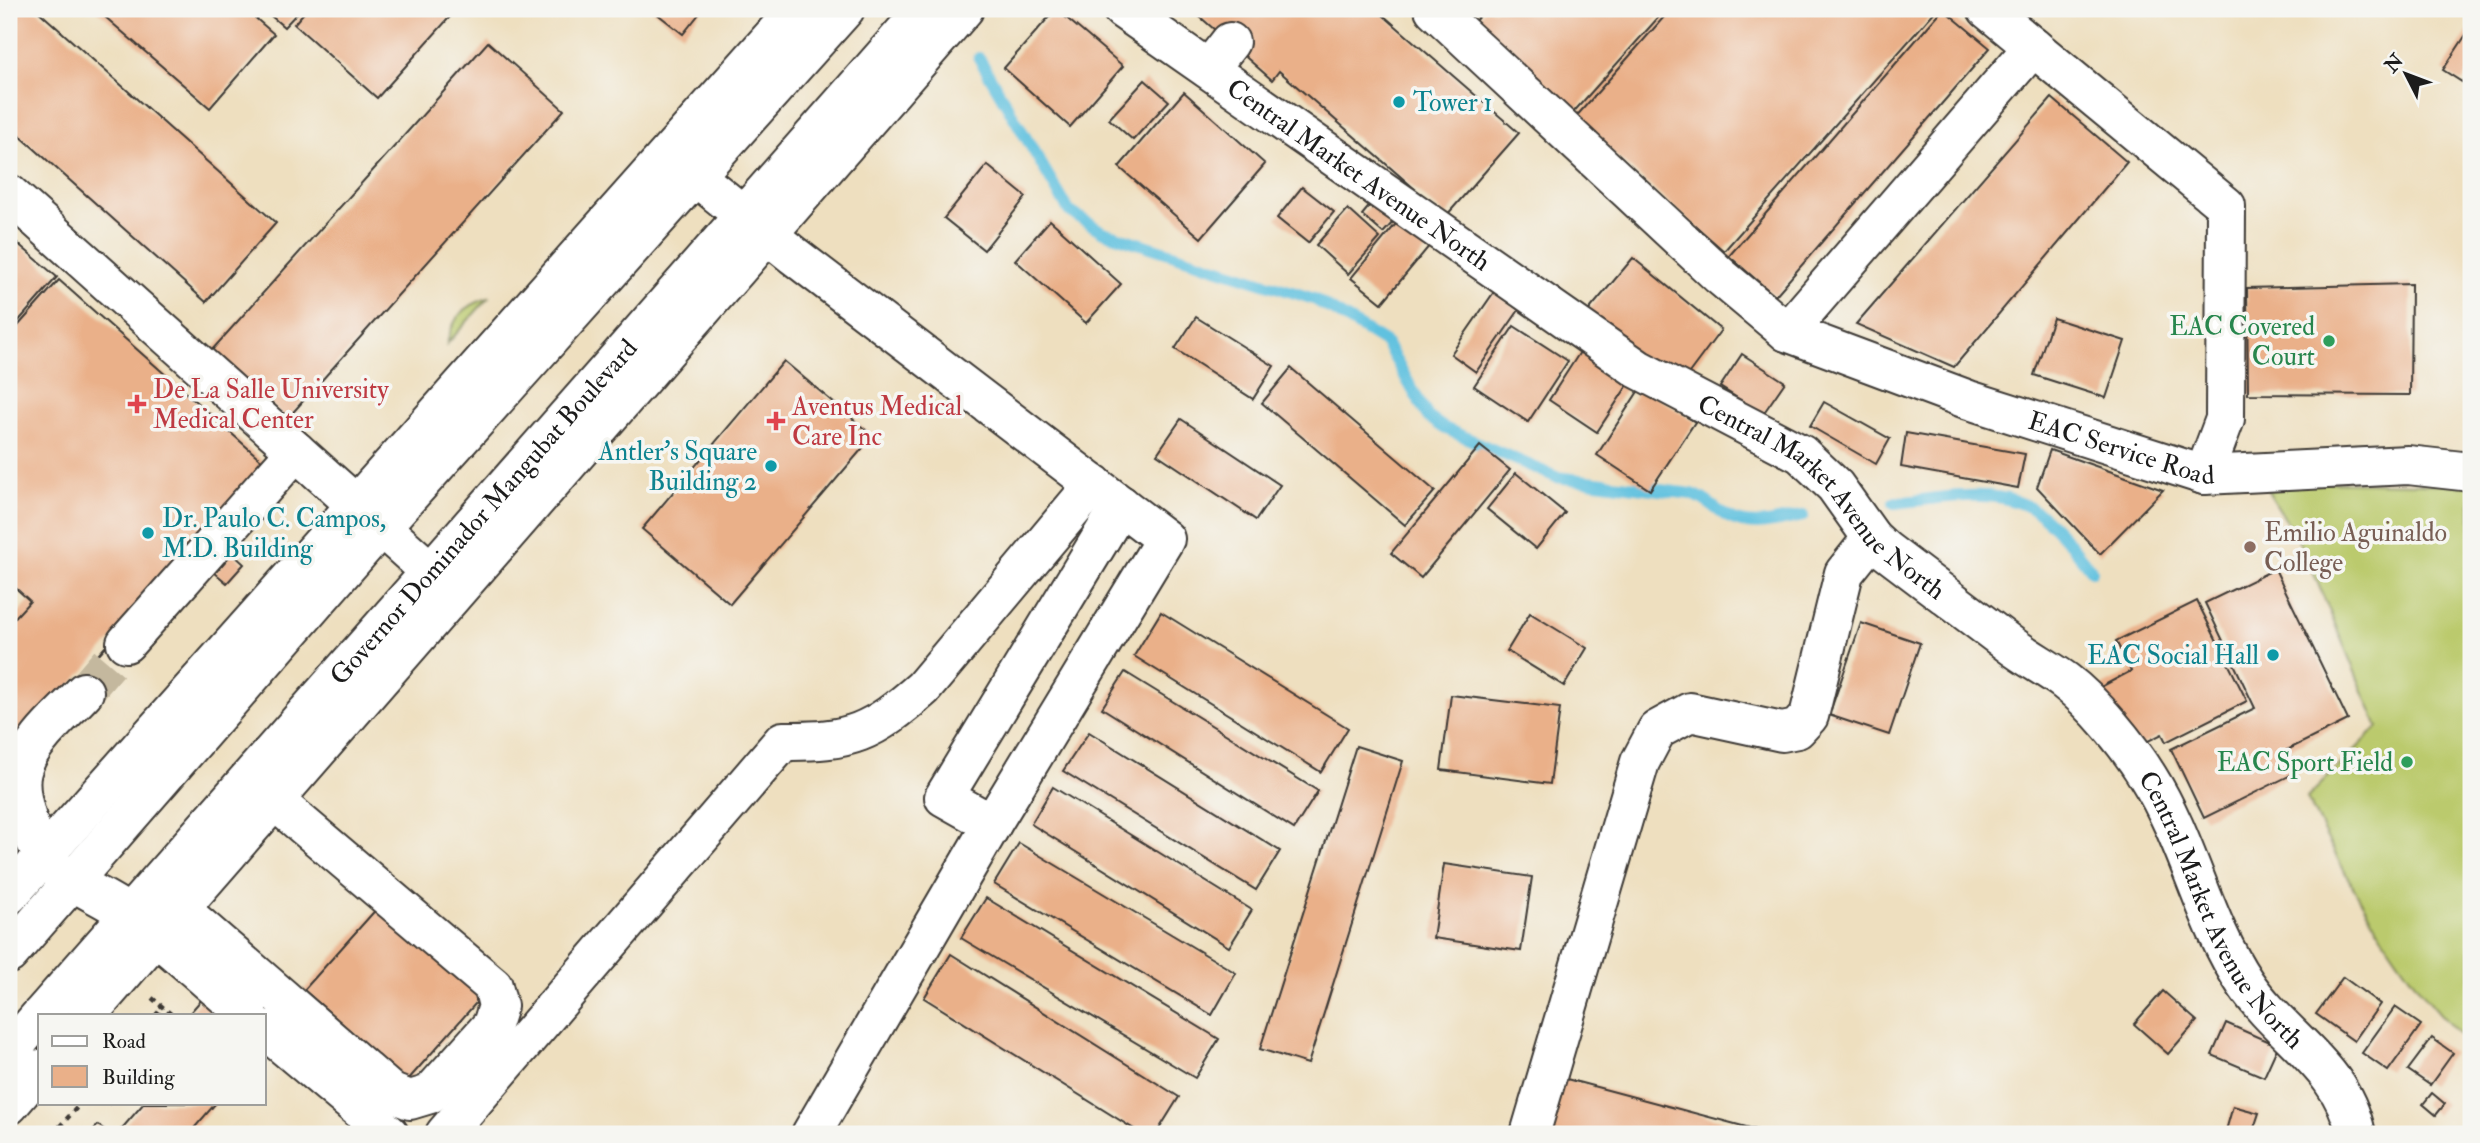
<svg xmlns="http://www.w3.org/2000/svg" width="2480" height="1143" font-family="'IM FELL Double Pica',serif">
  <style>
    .grass { fill: url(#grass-tufts); stroke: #6c7344; stroke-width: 2 }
    .garden { fill: #bbca6d; stroke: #6c7344; stroke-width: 2 }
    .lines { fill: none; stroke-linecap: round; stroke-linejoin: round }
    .stream { stroke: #61c1df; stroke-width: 12 }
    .building { fill: #eab089 }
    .minor-tunnel { stroke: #c4b89e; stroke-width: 38; stroke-dasharray: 38 19; stroke-linecap: butt }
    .minor-casing { stroke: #3c3934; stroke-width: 42 }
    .major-casing { stroke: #3c3934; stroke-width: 42 }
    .path { stroke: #3c3934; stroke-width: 4.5; stroke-dasharray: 5 5; stroke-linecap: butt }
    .minor { stroke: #fff; stroke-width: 38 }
    .major { stroke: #fff; stroke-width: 38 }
    .culture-dot { fill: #0f9aa8; stroke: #f6f6f2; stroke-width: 2.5 }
    .leisure-dot { fill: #2e9e5b; stroke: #f6f6f2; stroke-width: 2.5 }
    .health-dot { fill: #e0444e; stroke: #f6f6f2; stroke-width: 2.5 }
    .education-dot { fill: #8d6e63; stroke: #f6f6f2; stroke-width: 2.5 }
    .labels { text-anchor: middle; stroke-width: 7; stroke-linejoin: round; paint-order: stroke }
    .culture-label { font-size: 26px; fill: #0d838f; stroke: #f6f6f2; text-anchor: start }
    .street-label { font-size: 26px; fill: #1c1c1c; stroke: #f6f6f2 }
    .leisure-label { font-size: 26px; fill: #27864d; stroke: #f6f6f2; text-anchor: end }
    .health-label { font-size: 26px; fill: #be3a42; stroke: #f6f6f2; text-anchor: start }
    .education-label { font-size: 26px; fill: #785e54; stroke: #f6f6f2; text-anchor: start }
  </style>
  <defs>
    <pattern id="grass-tufts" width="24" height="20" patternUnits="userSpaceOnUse" patternTransform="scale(1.75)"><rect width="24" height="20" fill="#bbca6d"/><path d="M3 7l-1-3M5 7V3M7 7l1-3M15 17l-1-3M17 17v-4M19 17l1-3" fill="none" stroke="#a0ad5e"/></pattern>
  </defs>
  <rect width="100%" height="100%" fill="#f6f6f2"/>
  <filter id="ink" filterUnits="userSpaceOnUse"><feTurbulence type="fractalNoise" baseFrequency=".0143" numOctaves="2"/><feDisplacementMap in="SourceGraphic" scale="14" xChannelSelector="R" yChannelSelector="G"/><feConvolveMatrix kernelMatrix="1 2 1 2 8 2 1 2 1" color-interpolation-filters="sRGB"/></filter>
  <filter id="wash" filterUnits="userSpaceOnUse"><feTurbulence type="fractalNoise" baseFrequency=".00686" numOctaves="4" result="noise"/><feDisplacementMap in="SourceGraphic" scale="28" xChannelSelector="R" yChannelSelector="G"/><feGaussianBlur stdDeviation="1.57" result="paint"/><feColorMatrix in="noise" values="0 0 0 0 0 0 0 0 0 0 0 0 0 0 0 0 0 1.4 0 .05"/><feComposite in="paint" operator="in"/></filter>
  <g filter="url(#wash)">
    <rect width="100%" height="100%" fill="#eedfbf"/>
    <path class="grass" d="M488 298 447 344C452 319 463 306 488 298Z"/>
    <path class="garden" d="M2262 481 2471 485V1046C2399 978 2350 886 2307 798L2378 727 2304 550Z"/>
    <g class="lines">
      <g class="stream">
        <path d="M979 58 1069 211 1103 232 1314 299 1386 343 1428 417 1444 428 1556 477 1692 494C1709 500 1716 511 1730 518 1754 530 1779 520 1803 516"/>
        <path d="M1894 503C1945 499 2008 481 2049 522 2065 536 2078 554 2092 571"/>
      </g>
    </g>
    <g id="blocks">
      <g class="building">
        <path d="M9 9H36L276 223 206 302 9 126Z"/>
        <path d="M96 9H245L274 34 210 108Z"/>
        <path d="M263 9H301L284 27Z"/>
        <path d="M307 9H457L377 98 294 24Z"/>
        <path d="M651 9H703L683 34Z"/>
        <path d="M1056 9 1123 66 1070 127 1004 68Z"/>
        <path d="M1191 9H1376L1519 133 1446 216 1279 71 1272 80Z"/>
        <path d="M1486 9H1666L1570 116 1470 26Z"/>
        <path d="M1671 9H1937L1724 251 1574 119Z"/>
        <path d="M1943 9 1990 48 1775 296 1729 256Z"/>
        <path d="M2471 27V68L2462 82 2443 70Z"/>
        <path d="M488 42 564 110 287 419 211 351Z"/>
        <path d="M1145 80 1169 101 1133 140 1109 119Z"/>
        <path d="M1184 92 1265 164 1201 238 1119 167Z"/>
        <path d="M2052 98 2127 162 1954 367 1856 324Z"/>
        <path d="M987 165 1026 197 984 250 944 218Z"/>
        <path d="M1302 187 1334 212 1308 243 1277 218Z"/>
        <path d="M1372 203 1394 221 1383 233 1362 215Z"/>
        <path d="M1348 209 1380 238 1348 274 1316 245Z"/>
        <path d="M1400 219 1430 245 1382 303 1351 278Z"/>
        <path d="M1050 220 1121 284 1086 323 1015 260Z"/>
        <path d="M9 236 57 277 9 332Z"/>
        <path d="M1633 258 1721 330 1683 381 1579 322Z"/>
        <path d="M59 280 267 465 9 755V624L30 601 9 582V336Z"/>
        <path d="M2411 284 2410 395 2248 394 2247 288Z"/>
        <path d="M1494 292 1519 310 1476 372 1451 354Z"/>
        <path d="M1196 317 1274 366 1253 399 1175 349Z"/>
        <path d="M2053 318 2125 341 2106 398 2034 375Z"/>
        <path d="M1514 326 1568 361 1528 422 1474 386Z"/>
        <path d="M1580 352 1629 383 1597 432 1549 400Z"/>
        <path d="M1742 354 1785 382 1763 414 1720 387Z"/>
        <path d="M784 361 873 436 730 604 642 529Z"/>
        <path d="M1291 368 1435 491 1405 525 1262 403Z"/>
        <path d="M1641 387 1695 422 1650 490 1597 455Z"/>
        <path d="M1824 402 1890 439 1876 464 1810 426Z"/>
        <path d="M1181 419 1280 485 1256 520 1157 454Z"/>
        <path d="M1906 433 2025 454 2018 488 1901 467Z"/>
        <path d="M1480 446 1510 470 1421 578 1391 553Z"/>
        <path d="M2050 450 2163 490 2100 554 2037 487Z"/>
        <path d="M1516 473 1565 513 1536 549 1487 509Z"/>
        <path d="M232 553 244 564 227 583 215 573Z"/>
        <path d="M2275 569 2348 720 2287 750 2297 772 2204 818 2171 749 2255 708 2205 603Z"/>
        <path d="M2197 601 2247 701 2166 742 2162 734 2128 751 2097 689 2131 671 2116 641Z"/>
        <path d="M1161 612 1348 728 1321 772 1134 656Z"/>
        <path d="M1530 613 1587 648 1564 686 1507 651Z"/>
        <path d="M1861 623 1920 643 1889 735 1829 715Z"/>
        <path d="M1125 672 1318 791 1294 829 1102 708Z"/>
        <path d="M1451 695 1560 708 1550 784 1441 770Z"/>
        <path d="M1089 732 1280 851 1256 890 1063 771Z"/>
        <path d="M1356 746 1403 761 1308 1064 1260 1049Z"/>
        <path d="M1053 787 1252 910 1229 947 1031 824Z"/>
        <path d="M1019 843 1236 973 1212 1015 994 884Z"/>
        <path d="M1444 864 1532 877 1521 951 1433 938Z"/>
        <path d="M986 898 1219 1039 1195 1078 961 938Z"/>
        <path d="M380 905 483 995 407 1081 304 990Z"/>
        <path d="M951 954 1179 1097 1156 1134H1142L924 998Z"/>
        <path d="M2343 977 2380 1004 2354 1041 2316 1014Z"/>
        <path d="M2163 991 2197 1021 2168 1054 2134 1024Z"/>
        <path d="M202 999 221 1015H188Z"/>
        <path d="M2395 1007 2421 1025 2388 1071 2362 1053Z"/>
        <path d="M2226 1023 2278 1046 2264 1077 2212 1055Z"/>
        <path d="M2432 1038 2453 1053 2430 1085 2408 1070Z"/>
        <path d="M1559 1077 1769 1133V1134H1544Z"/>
        <path d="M2432 1093 2445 1104 2436 1115 2423 1104Z"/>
        <path d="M144 1103H216L189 1134H117Z"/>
        <path d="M2233 1106 2259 1113 2252 1134H2225Z"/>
        <path d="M98 1125 110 1134H90Z"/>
      </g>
    </g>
  </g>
  <g filter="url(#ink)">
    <use href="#blocks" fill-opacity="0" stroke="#3c3934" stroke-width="2"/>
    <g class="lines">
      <path class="minor-tunnel" d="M84 692 126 643"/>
      <defs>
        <g id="minor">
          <path id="s1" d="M1122 9 1638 369 1801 454 1835 486 1872 538 1885 550C1926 581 1967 612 2008 643 2026 657 2047 668 2065 681 2094 703 2129 746 2148 777 2189 842 2203 920 2245 983 2282 1038 2342 1065 2356 1134"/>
          <path id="s2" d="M1434 9 1720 276 1787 332 1969 400 2204 475 2408 465 2471 472"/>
          <path d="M1987 9 2226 206 2225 419 2204 475"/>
          <path d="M1209 69 1230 42"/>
          <path d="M695 176 793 255 1165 539 992 824 811 1134"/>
          <path d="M9 194 431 572"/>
          <path d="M1787 332 2033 47"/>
          <path d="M126 643 296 451"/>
          <path d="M84 692C64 714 29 741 22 771 16 792 31 838 44 856 65 884 104 895 131 916 171 947 209 982 248 1015"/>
          <path d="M992 824 944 797 1121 505"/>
          <path d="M9 895 797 9"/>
          <path d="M156 912 180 909 392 1093 410 1100 430 1094 492 1025 498 1006 493 986 256 785"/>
          <path d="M87 1015 964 9"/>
          <path d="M264 1029 389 1134"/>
          <path d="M9 1105 40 1069"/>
          <path d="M445 1134 783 741C851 742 872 733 923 688L1094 484"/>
          <path d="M1530 1134 1640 762 1657 730 1690 712 1782 732 1797 729 1809 716 1844 573 1872 538"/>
        </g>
        <g id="major">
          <path d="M9 954 381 527 845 9"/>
          <path id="s3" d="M41 1015 925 9"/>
          <path d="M9 1052 40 1016"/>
        </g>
      </defs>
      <use href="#minor" class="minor-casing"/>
      <use href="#major" class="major-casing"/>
      <g class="path">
        <path d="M152 998 172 1015"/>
        <path d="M156 1015 163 1007"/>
        <path d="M110 1103 111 1104"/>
        <path d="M53 1134 81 1103"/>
      </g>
      <use href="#minor" class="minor"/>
      <use href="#major" class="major"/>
    </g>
  </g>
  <g class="culture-dot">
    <circle cx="1399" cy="102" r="7"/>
    <circle cx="771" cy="466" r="7"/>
    <circle cx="148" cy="533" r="7"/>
    <circle cx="2273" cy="655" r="7"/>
  </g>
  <g class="leisure-dot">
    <circle cx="2329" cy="341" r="7"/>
    <circle cx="2407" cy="762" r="7"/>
  </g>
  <g class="health-dot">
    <path d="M133.5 393.5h7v7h7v7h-7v7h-7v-7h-7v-7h7z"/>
    <path d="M772.5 410.5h7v7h7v7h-7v7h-7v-7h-7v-7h7z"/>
  </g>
  <circle class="education-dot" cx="2250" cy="547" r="7"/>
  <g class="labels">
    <g class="culture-label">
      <text x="1413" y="111">Tower 1</text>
      <text x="757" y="460" text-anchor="end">Antler's Square<tspan x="757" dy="30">Building 2</tspan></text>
      <text x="162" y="527">Dr. Paulo C. Campos,<tspan x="162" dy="30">M.D. Building</tspan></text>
      <text x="2259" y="664" text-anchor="end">EAC Social Hall</text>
    </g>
    <g class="street-label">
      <text dy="9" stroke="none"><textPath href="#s1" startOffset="289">Central Market Avenue North</textPath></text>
      <text dy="9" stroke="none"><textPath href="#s2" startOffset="833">EAC Service Road</textPath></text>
      <text dy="9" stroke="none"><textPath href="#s1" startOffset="856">Central Market Avenue North</textPath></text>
      <text dy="9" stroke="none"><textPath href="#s3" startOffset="670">Governor Dominador Mangubat Boulevard</textPath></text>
      <text dy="9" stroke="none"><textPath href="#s1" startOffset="1444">Central Market Avenue North</textPath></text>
    </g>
    <g class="leisure-label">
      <text x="2315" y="335">EAC Covered<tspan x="2315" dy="30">Court</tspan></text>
      <text x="2393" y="771">EAC Sport Field</text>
    </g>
    <g class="health-label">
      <text x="153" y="398">De La Salle University<tspan x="153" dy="30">Medical Center</tspan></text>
      <text x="792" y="415">Aventus Medical<tspan x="792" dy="30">Care Inc</tspan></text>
    </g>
    <g class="education-label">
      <text x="2264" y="541">Emilio Aguinaldo<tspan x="2264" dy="30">College</tspan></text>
    </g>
  </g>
  <rect width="2480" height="1143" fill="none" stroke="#f6f6f2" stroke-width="35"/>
  <rect x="38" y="1014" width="228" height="91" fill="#f6f6f2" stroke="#9f9f9c" stroke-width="2"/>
  <rect x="52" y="1036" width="35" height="10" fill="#ffffff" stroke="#9f9f9c" stroke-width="2"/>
  <text x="102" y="1048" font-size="21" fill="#1c1c1c">Road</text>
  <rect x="52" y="1066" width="35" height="21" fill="#eab089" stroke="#9f9f9c" stroke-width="2"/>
  <text x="102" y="1084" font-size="21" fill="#1c1c1c">Building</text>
  <g transform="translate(2406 74) rotate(312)" stroke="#f6f6f2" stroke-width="5" paint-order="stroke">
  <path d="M0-5L12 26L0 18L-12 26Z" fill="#1c1c1c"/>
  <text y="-10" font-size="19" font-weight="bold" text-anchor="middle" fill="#1c1c1c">N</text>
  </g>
</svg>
